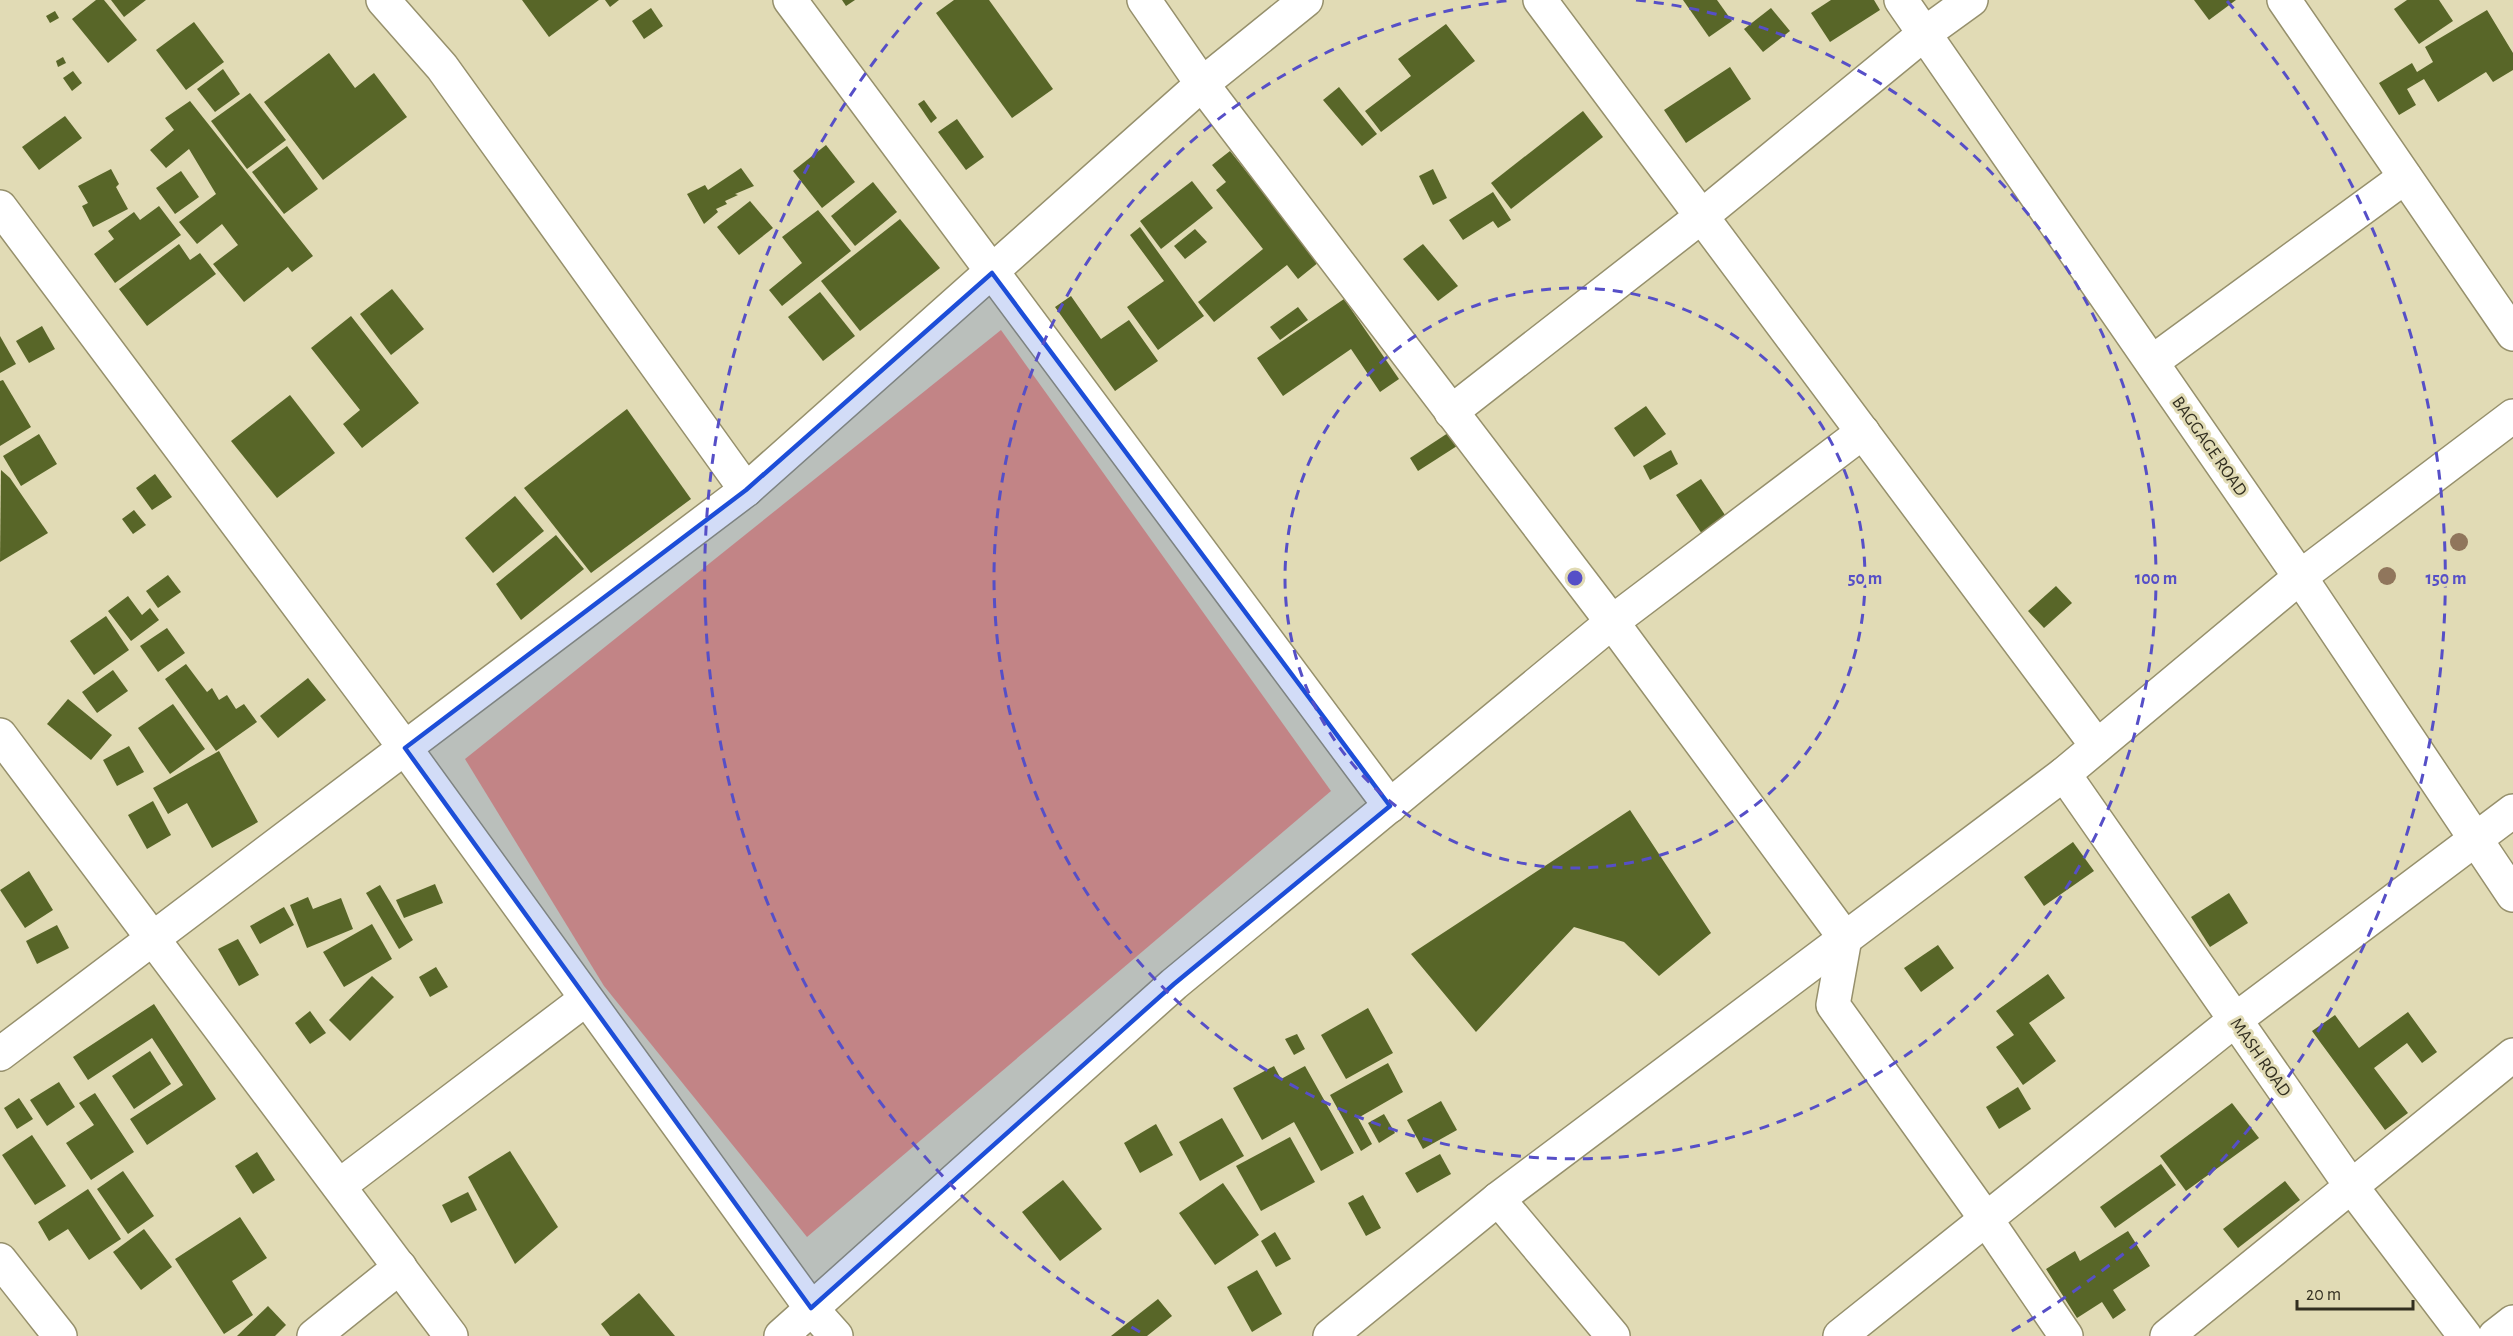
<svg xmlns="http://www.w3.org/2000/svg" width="2513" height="1336" font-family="'Alegreya Sans',sans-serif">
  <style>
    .green { fill: #ec9172 }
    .building { fill: #586628 }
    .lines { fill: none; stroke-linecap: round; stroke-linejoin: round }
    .minor-casing { stroke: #96906c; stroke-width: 36 }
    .minor { stroke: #fff; stroke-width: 33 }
    .tree { fill: #90765c }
    .marked { fill: #1d4ed8; fill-opacity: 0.2; stroke: #1d4ed8; stroke-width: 4.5; stroke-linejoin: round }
    .ring { fill: none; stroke: #564fc7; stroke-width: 3; stroke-dasharray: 10 8 }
    .labels { text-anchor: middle; stroke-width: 6; stroke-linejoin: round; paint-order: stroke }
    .street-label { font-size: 18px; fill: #322f20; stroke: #e1dbb5 }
    .centre { fill: #564fc7; stroke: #e1dbb5; stroke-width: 3 }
    .ring-label { font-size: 18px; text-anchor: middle; font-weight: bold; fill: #564fc7; stroke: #e1dbb5; stroke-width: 6; stroke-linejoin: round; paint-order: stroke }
  </style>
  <rect width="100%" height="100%" fill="#e1dbb5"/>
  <path class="green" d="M1001 330 1331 791 807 1237 604 986 465 759Z"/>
  <g class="building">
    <path d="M96 0H104L137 40 108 63 72 19Z"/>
    <path d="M111 0H146L124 17Z"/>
    <path d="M522 0H599L549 37Z"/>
    <path d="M605 0H619L610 7Z"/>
    <path d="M842 0H855L846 6Z"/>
    <path d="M954 0H989L1053 89 1012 118 936 13Z"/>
    <path d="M1683 0H1717L1732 21 1709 37Z"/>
    <path d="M1831 0H1874L1880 10 1830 42 1811 13Z"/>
    <path d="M2194 0H2236L2209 20Z"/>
    <path d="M2407 0H2439L2453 21 2419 44 2394 9Z"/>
    <path d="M651 8 663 26 644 39 632 21Z"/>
    <path d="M1771 8 1790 31 1763 52 1744 29Z"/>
    <path d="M2487 10 2513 53V70L2493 82 2486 72 2438 102 2424 79 2407 89 2416 105 2399 115 2379 83 2412 63 2417 72 2433 62 2425 47Z"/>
    <path d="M55 11 59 18 50 23 46 16Z"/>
    <path d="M194 22 224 62 186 90 156 50Z"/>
    <path d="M1446 24 1475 61 1381 132 1365 111 1411 76 1398 59Z"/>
    <path d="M329 53 355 88 374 73 407 117 323 180 264 102Z"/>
    <path d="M63 57 66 63 58 67 56 61Z"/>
    <path d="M1730 67 1751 99 1686 143 1664 110Z"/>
    <path d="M223 69 240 94 215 112 197 89Z"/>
    <path d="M73 71 82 83 72 91 63 78Z"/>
    <path d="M1339 87 1377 134 1362 146 1323 100Z"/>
    <path d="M250 93 286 140 247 169 211 121Z"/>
    <path d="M924 100 937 118 931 123 918 104Z"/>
    <path d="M190 101 313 256 292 272 288 267 244 302 213 264 238 245 222 224 197 244 179 222 216 194 189 149 166 168 150 150 174 130 165 118Z"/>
    <path d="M1583 111 1603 137 1511 209 1491 183Z"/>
    <path d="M65 116 82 138 39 170 22 147Z"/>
    <path d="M957 119 984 157 966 170 938 132Z"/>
    <path d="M826 145 855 182 822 208 793 171Z"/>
    <path d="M287 146 318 189 284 214 252 172Z"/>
    <path d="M1230 151 1319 262 1298 279 1287 265 1214 322 1198 302 1263 249 1216 190 1226 182 1212 165Z"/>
    <path d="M741 168 754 186 735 194 738 195 725 201 727 204 716 209 718 212 704 224 687 194 705 185 708 190Z"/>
    <path d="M111 169 119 184 116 187 128 209 93 227 82 206 88 203 78 186Z"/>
    <path d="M1433 169 1447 198 1433 205 1419 176Z"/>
    <path d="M181 171 199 197 175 214 156 188Z"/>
    <path d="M1192 181 1213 208 1161 249 1140 221Z"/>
    <path d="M873 182 897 212 855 246 831 216Z"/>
    <path d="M1493 192 1511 220 1498 228 1493 221 1463 240 1449 220Z"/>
    <path d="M750 201 773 228 739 255 717 227Z"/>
    <path d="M159 206 181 235 115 283 94 254 114 239 108 231 134 212 140 220Z"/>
    <path d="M818 210 851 251 782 306 769 290 802 263 782 237Z"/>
    <path d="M900 219 940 268 860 331 821 281Z"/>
    <path d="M1140 227 1204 316 1158 350 1127 307 1164 281 1130 235Z"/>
    <path d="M1195 229 1207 242 1185 259 1174 246Z"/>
    <path d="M179 244 190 260 200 253 216 274 147 326 119 289Z"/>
    <path d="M1423 244 1458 286 1438 301 1403 259Z"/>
    <path d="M392 289 424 329 391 355 360 314Z"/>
    <path d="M820 292 855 336 823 361 788 317Z"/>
    <path d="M1071 296 1101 339 1129 320 1158 361 1115 391 1055 307Z"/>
    <path d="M1344 299 1399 379 1380 392 1351 349 1283 396 1257 358Z"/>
    <path d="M1298 307 1308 320 1280 340 1270 327Z"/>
    <path d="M351 316 419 403 362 448 343 424 360 410 311 348Z"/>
    <path d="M42 326 55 349 29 363 16 341Z"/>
    <path d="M0 336 16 364 0 373Z"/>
    <path d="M3 380 31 427 0 446V381Z"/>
    <path d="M290 395 335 453 277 498 231 441Z"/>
    <path d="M1646 406 1666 434 1634 457 1614 428Z"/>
    <path d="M627 409 691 499 591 573 524 488Z"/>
    <path d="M1448 433 1457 446 1418 471 1410 458Z"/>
    <path d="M39 434 57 464 21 486 3 456Z"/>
    <path d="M1671 450 1678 464 1650 480 1643 466Z"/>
    <path d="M1 470 10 478 48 533 0 562Z"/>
    <path d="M155 474 172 497 152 510 136 488Z"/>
    <path d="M1701 479 1731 524 1706 540 1676 495Z"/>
    <path d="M515 496 544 531 493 573 465 538Z"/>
    <path d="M134 510 146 525 133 534 122 519Z"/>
    <path d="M556 535 584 569 521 620 496 584Z"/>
    <path d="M168 575 181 592 158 608 146 591Z"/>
    <path d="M2056 586 2072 603 2044 628 2028 611Z"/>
    <path d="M128 596 142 615 150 608 159 620 131 641 108 611Z"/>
    <path d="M106 616 129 650 94 675 70 641Z"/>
    <path d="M167 628 185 653 158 672 140 646Z"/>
    <path d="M186 664 207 692 212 688 219 700 227 695 236 709 244 704 257 722 216 751 165 679Z"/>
    <path d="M113 670 128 691 97 713 82 692Z"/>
    <path d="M308 678 326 700 278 738 260 716Z"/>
    <path d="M68 699 112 735 91 760 47 724Z"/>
    <path d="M173 704 205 749 170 774 138 728Z"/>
    <path d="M129 746 144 772 117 786 103 760Z"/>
    <path d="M219 751 258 822 212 848 187 803 168 814 153 788Z"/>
    <path d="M153 801 171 835 147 849 128 815Z"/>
    <path d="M1630 810 1711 933 1659 976 1624 942 1574 927 1476 1032 1411 954Z"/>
    <path d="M2073 842 2094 871 2044 906 2024 877Z"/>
    <path d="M29 871 53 910 25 928 0 890Z"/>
    <path d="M435 884 443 903 404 918 396 900Z"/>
    <path d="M380 885 413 940 399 949 366 893Z"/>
    <path d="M2229 893 2248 923 2210 947 2191 917Z"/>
    <path d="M308 897 313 909 341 898 353 929 307 948 290 905Z"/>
    <path d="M284 907 294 925 260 944 250 926Z"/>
    <path d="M372 924 392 959 344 987 323 952Z"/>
    <path d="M57 925 69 948 37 964 26 941Z"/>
    <path d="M238 939 259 975 239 986 218 949Z"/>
    <path d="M1938 945 1954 968 1921 992 1904 968Z"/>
    <path d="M436 967 448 987 430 997 419 977Z"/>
    <path d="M2048 974 2065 998 2029 1023 2056 1061 2023 1085 1996 1047 2014 1035 1996 1011Z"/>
    <path d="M372 976 394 997 350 1041 329 1020Z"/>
    <path d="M154 1004 216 1099 147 1145 130 1119 183 1085 152 1038 88 1080 73 1057Z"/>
    <path d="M1368 1008 1393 1053 1346 1079 1321 1035Z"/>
    <path d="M310 1011 326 1033 310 1044 295 1023Z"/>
    <path d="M2408 1012 2437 1052 2422 1063 2407 1043 2374 1068 2408 1113 2385 1130 2312 1031 2335 1015 2359 1048Z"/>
    <path d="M1297 1034 1305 1049 1294 1055 1285 1039Z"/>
    <path d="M150 1051 171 1084 134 1109 112 1076Z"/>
    <path d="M1388 1063 1403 1092 1358 1118 1372 1144 1361 1151 1330 1095Z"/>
    <path d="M1274 1066 1281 1079 1305 1066 1354 1153 1321 1171 1294 1122 1262 1140 1233 1088Z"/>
    <path d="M59 1082 75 1107 47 1126 30 1100Z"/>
    <path d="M2018 1087 2031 1109 1999 1129 1986 1107Z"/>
    <path d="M95 1093 134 1152 91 1180 66 1143 94 1125 79 1103Z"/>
    <path d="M19 1098 33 1119 17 1129 4 1108Z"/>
    <path d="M1441 1101 1457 1130 1423 1149 1407 1120Z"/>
    <path d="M2232 1103 2259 1138 2186 1191 2160 1156Z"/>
    <path d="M1384 1114 1395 1133 1379 1143 1368 1123Z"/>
    <path d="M1222 1118 1244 1156 1200 1181 1179 1142Z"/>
    <path d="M1156 1124 1173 1155 1140 1173 1124 1143Z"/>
    <path d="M32 1135 66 1186 35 1205 2 1155Z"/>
    <path d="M1290 1137 1315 1182 1261 1211 1236 1166Z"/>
    <path d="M510 1151 558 1227 515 1264 468 1177Z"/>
    <path d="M257 1152 275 1180 253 1194 235 1166Z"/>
    <path d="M1440 1154 1451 1174 1417 1193 1405 1173Z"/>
    <path d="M2161 1164 2176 1185 2115 1228 2100 1207Z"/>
    <path d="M123 1171 154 1216 128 1234 97 1189Z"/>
    <path d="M1063 1180 1102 1229 1060 1261 1022 1212Z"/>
    <path d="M2285 1181 2300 1200 2238 1248 2223 1229Z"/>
    <path d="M1223 1183 1259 1235 1215 1265 1179 1213Z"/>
    <path d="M88 1189 121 1239 89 1260 68 1229 49 1241 38 1222Z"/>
    <path d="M468 1192 477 1210 451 1223 442 1205Z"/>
    <path d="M1363 1195 1381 1228 1366 1236 1348 1203Z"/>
    <path d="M240 1217 267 1258 232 1281 253 1315 224 1334 175 1259Z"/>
    <path d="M144 1229 172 1267 141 1290 113 1252Z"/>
    <path d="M2128 1231 2150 1266 2113 1290 2126 1310 2113 1319 2102 1302 2077 1318 2046 1269 2075 1251 2080 1261Z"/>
    <path d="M1275 1232 1291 1259 1276 1267 1261 1241Z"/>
    <path d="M1257 1270 1282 1314 1252 1332 1227 1287Z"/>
    <path d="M639 1293 675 1336H610L601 1324Z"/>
    <path d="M1158 1299 1172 1316 1147 1336H1111Z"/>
    <path d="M268 1306 286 1325 275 1336H237Z"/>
  </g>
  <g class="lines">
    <defs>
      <g id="minor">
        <path d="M383 0 442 67 746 490"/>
        <path d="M790 0 1390 806"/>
        <path d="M1144 0 1202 84 1612 622 1845 938 1833 1005 1986 1219 2066 1336"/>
        <path d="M1540 0 2097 746"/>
        <path d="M1901 0 2300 577 2513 895"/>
        <path d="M2284 0 2513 334"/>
        <path d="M0 207 405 748 811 1308 836 1336"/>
        <path d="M2152 362 2405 177"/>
        <path d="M1451 412 1702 216 1924 34 1971 0"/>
        <path d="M0 735 451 1336"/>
        <path d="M2064 774 2351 1186 2465 1336"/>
        <path d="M0 1054 746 490 1202 84 1306 0"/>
        <path d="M339 1186 586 999"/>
        <path d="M1498 1199 1613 1336"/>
        <path d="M0 1260 60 1336"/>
        <path d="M314 1336 400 1267"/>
        <path d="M781 1336 1174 984 1612 622 1863 432"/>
        <path d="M1330 1336 1498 1199 2064 774 2300 577 2513 416"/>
        <path d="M1840 1336 2235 1020 2513 811"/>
        <path d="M2167 1336 2513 1055"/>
        <path d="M2495 1336 2513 1322"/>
      </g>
    </defs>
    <use href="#minor" class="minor-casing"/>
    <use href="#minor" class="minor"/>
  </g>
  <g class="tree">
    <circle cx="2459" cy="542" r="9"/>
    <circle cx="2387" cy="576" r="9"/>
  </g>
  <path class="marked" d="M992 273 1390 806 1174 984 811 1308 405 748 746 490Z"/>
  <g class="ring">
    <circle cx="1575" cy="578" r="290"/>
    <path d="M1636 0A581 581 0 1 1 1514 0"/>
    <path d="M1140 1332A871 871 0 0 1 923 1M2227 1A871 871 0 0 1 2010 1332"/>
  </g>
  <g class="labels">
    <g class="street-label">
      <text transform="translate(2210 446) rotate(55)" y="6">BAGGAGE ROAD</text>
      <text transform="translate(2261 1057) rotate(55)" y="6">MASH ROAD</text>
    </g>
  </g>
  <circle cx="1575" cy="578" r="9" class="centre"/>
  <g class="ring-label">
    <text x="1865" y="584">50 m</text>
    <text x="2156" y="584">100 m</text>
    <text x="2446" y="584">150 m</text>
  </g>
  <path d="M2297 1300v9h116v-9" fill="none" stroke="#322f20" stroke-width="3"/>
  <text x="2306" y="1300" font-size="18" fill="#322f20" stroke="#e1dbb5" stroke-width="4.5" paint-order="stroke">20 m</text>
</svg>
